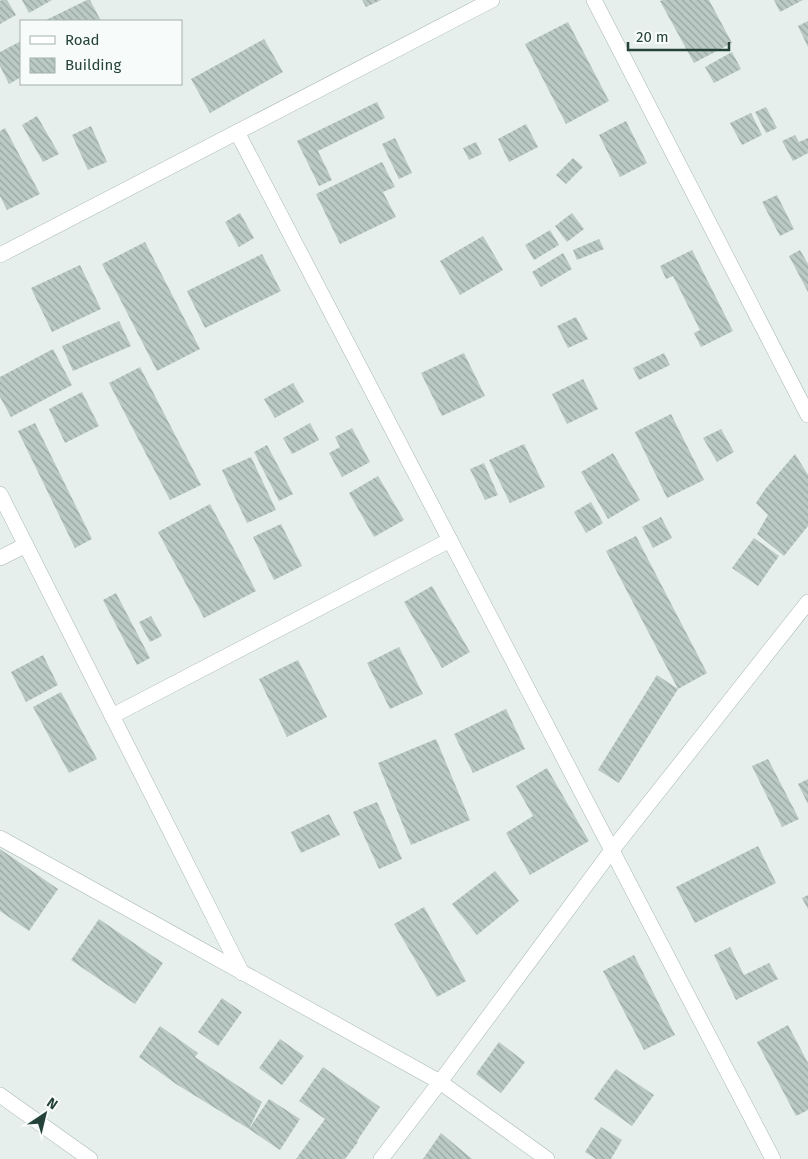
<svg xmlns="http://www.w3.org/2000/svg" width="808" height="1159" font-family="'Fira Sans',sans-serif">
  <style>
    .building { fill: url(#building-back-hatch) }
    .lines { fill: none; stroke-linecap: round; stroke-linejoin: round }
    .minor-casing { stroke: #a8b8b2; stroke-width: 16 }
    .tertiary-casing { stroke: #a8b8b2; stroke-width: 16 }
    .minor { stroke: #fff; stroke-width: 15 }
    .tertiary { stroke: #fff; stroke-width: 15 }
  </style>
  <defs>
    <pattern id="building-back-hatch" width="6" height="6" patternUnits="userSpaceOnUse" patternTransform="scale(1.25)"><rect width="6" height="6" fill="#bbcac4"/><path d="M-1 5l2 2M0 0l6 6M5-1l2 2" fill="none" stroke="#98a6a0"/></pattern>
  </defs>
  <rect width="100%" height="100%" fill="#e6efeb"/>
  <g class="building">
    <path d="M2 0H7L16 15 0 24V1Z"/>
    <path d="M22 0H52L29 13Z"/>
    <path d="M87 0H90L101 21H44Z"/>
    <path d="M362 0H381L366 7Z"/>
    <path d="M663 0H709L732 43 694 63 660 1Z"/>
    <path d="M774 0H803L780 12Z"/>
    <path d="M808 21V47L798 26Z"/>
    <path d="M568 22 609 101 566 124 525 44Z"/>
    <path d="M264 39 283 72 210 113 191 79Z"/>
    <path d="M21 41V77L9 84 0 66V52Z"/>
    <path d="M732 52 741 69 714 83 705 67Z"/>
    <path d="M377 102 385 118 318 151 332 180 319 186 297 141Z"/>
    <path d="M766 107 777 128 766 133 755 112Z"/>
    <path d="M751 113 762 135 742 145 730 123Z"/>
    <path d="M37 116 59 154 43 162 22 125Z"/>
    <path d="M626 121 647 163 620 177 599 135Z"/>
    <path d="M526 124 538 147 509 162 498 139Z"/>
    <path d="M91 126 107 162 88 170 72 135Z"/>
    <path d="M5 128 40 194 7 210 0 196V131Z"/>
    <path d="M795 135 799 142 808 138V153L793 161 782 141Z"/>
    <path d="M395 138 412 173 399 179 382 144Z"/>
    <path d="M476 142 482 154 469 160 463 148Z"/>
    <path d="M573 158 583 167 566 184 556 175Z"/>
    <path d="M382 162 395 187 383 192 396 217 340 244 316 194Z"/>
    <path d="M777 195 794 229 780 236 762 202Z"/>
    <path d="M240 213 254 238 239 247 225 222Z"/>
    <path d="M572 213 584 229 567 242 555 226Z"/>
    <path d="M550 230 559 245 534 260 525 245Z"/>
    <path d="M483 236 503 270 460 295 440 261Z"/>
    <path d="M599 239 604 249 577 260 573 250Z"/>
    <path d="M145 242 200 349 157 371 102 264Z"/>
    <path d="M692 250 733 331 701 347 694 333 700 330 673 276 666 279 660 266Z"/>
    <path d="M800 250 808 264V292L789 256Z"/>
    <path d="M563 253 572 269 541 287 532 272Z"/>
    <path d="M262 254 281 291 205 328 187 291Z"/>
    <path d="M80 265 101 309 52 332 31 288Z"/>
    <path d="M576 317 588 339 568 348 557 326Z"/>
    <path d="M119 321 131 346 73 371 62 346Z"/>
    <path d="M53 349 72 385 11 417 0 397V377Z"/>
    <path d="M464 353 485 396 442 416 421 373Z"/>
    <path d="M664 353 670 365 639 380 633 368Z"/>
    <path d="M140 367 201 485 170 500 109 383Z"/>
    <path d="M583 379 598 409 567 424 552 394Z"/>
    <path d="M293 383 304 402 275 418 264 399Z"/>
    <path d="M82 392 99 426 65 443 49 409Z"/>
    <path d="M671 414 704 480 667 498 635 432Z"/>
    <path d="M35 423 92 539 75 548 18 431Z"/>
    <path d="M310 423 319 440 292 454 283 438Z"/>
    <path d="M352 428 370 462 342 477 329 453 340 447 335 437Z"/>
    <path d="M721 429 734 452 717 462 703 438Z"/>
    <path d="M524 444 545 487 510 503 489 460Z"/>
    <path d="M267 445 293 494 279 501 254 452Z"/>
    <path d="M613 453 640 500 608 519 581 472Z"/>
    <path d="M795 454 808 475V526L784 556 757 534 768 515 756 503 766 488Z"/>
    <path d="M251 457 276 510 247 523 222 470Z"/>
    <path d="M484 463 498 495 485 500 470 469Z"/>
    <path d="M378 476 404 520 374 537 349 493Z"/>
    <path d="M591 502 603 523 586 533 574 512Z"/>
    <path d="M210 504 256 591 204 618 158 532Z"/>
    <path d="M661 517 672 538 653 548 642 527Z"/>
    <path d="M281 524 302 566 274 580 253 537Z"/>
    <path d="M636 536 707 673 678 689 619 783 598 770 657 675 678 689 606 551Z"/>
    <path d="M754 538 779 556 758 586 732 568Z"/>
    <path d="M432 586 470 652 442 668 404 602Z"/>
    <path d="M116 593 150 658 137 665 103 600Z"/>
    <path d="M151 616 162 636 150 642 139 622Z"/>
    <path d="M399 647 423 694 390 709 367 663Z"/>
    <path d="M43 655 58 685 26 702 11 672Z"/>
    <path d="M298 660 327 717 287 737 259 679Z"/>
    <path d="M61 692 97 759 69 773 33 707Z"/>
    <path d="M506 709 525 749 473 773 454 734Z"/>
    <path d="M436 739 470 820 411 845 378 763Z"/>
    <path d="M768 759 799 819 782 827 752 766Z"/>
    <path d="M547 768 589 841 530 875 506 833 533 816 516 786Z"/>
    <path d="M808 779V804L798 784Z"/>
    <path d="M377 802 402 859 379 869 353 812Z"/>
    <path d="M329 814 340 835 301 853 291 832Z"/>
    <path d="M758 846 776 883 695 923 676 887Z"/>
    <path d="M0 849 58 889 29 931 0 911Z"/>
    <path d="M495 871 519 901 477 935 452 904Z"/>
    <path d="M808 895V909L802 898Z"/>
    <path d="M424 907 466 981 437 997 394 924Z"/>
    <path d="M99 919 163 963 135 1004 71 960Z"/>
    <path d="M730 947 744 975 769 963 778 979 736 1000 714 955Z"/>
    <path d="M634 955 675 1035 644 1050 603 971Z"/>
    <path d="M222 998 242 1012 218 1046 198 1032Z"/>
    <path d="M788 1025 808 1063V1110L796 1116 757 1042Z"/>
    <path d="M160 1026 198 1053 195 1057 262 1102 249 1129 176 1084 139 1057Z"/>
    <path d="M280 1039 304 1056 282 1085 259 1068Z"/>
    <path d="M499 1042 525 1062 501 1093 476 1074Z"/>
    <path d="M323 1067 380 1107 357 1141 358 1142 345 1159H296L325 1119 299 1101Z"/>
    <path d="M616 1069 654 1095 632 1126 594 1099Z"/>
    <path d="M269 1099 300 1119 280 1150 249 1129Z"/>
    <path d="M601 1127 622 1140 611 1159H596L585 1152Z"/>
    <path d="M441 1133 472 1159H423Z"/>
  </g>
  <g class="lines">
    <defs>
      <g id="minor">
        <path d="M594 0 808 415"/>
        <path d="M237 132 773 1159"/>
        <path d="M0 255 492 0"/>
        <path d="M0 494 242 973"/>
        <path d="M0 558 26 545"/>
        <path d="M112 716 450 540"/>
        <path d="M0 838 440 1082 547 1159"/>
        <path d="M381 1159 440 1082 612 850 808 602"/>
      </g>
      <path id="tertiary" d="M0 1095 90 1159"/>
    </defs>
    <use href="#minor" class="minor-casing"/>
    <use href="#tertiary" class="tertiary-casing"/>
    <use href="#minor" class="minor"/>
    <use href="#tertiary" class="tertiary"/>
  </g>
  <rect x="20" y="20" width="162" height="65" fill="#f7fbf9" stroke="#a3b1ad"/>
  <rect x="30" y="36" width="25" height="8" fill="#ffffff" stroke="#a3b1ad"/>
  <text x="65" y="45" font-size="15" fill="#24423a">Road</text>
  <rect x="30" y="58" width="25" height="15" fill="url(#building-back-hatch)" stroke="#a3b1ad"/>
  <text x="65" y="70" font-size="15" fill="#24423a">Building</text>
  <g transform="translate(45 1114) rotate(35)" stroke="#f7fbf9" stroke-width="4" paint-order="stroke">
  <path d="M0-4L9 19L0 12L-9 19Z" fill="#24423a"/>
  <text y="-8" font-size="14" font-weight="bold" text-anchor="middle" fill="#24423a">N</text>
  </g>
  <path d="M628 42v8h101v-8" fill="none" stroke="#24423a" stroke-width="2.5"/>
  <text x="636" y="42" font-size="15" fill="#24423a" stroke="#f7fbf9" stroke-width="4" paint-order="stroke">20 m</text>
</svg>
